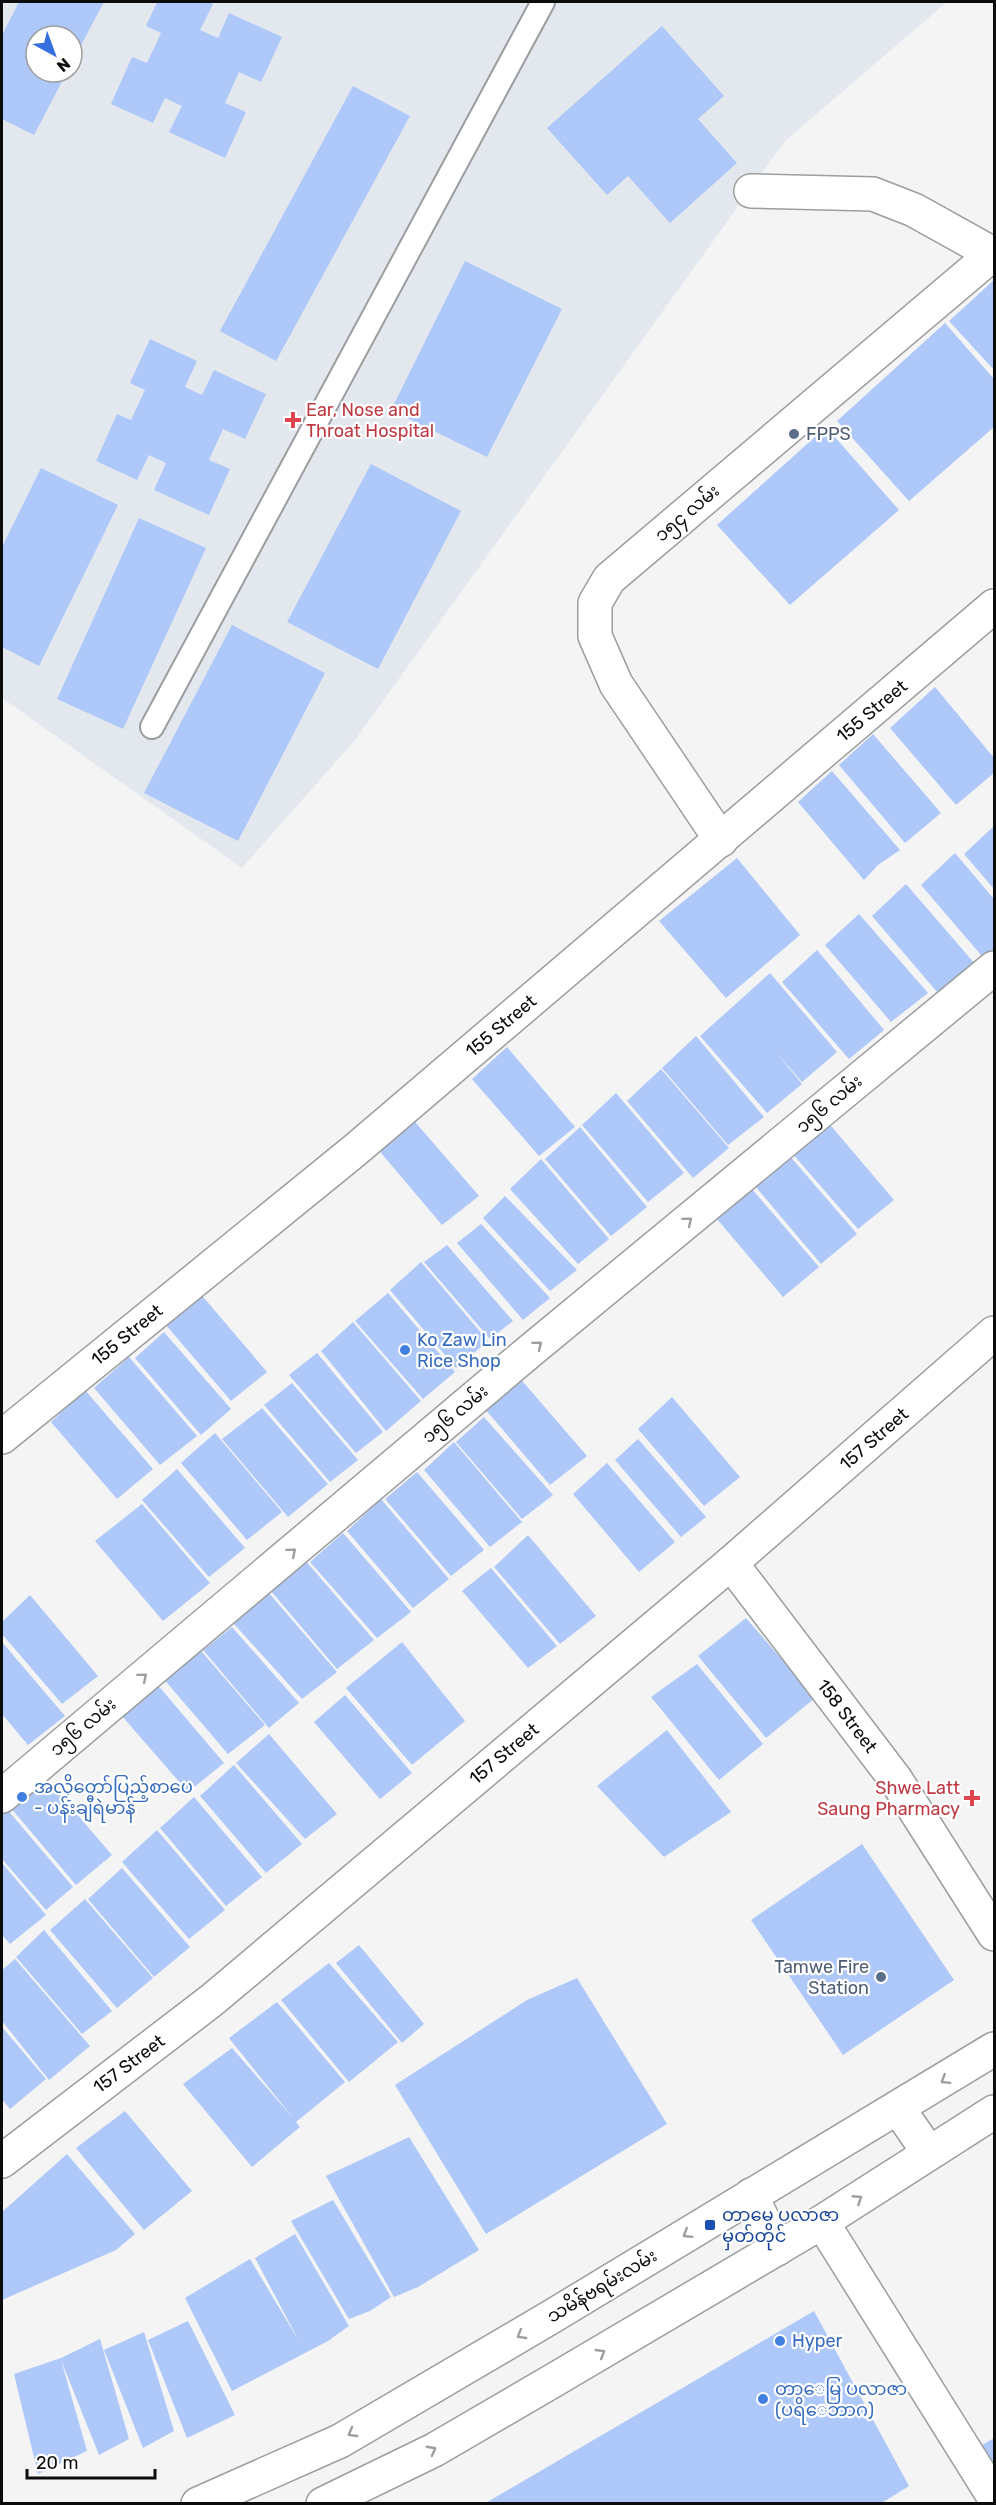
<svg xmlns="http://www.w3.org/2000/svg" width="996" height="2505" font-family="Rubik,'Noto Sans Myanmar',sans-serif">
  <style>
    .built { fill: #e3e8ee; fill-rule: evenodd }
    .building { fill: #aec8f9 }
    .lines { fill: none; stroke-linecap: round; stroke-linejoin: round }
    .service-casing { stroke: #9c9d9e; stroke-width: 26 }
    .minor-casing { stroke: #9c9d9e; stroke-width: 36 }
    .primary-casing { stroke: #9c9d9e; stroke-width: 36 }
    .service { stroke: #fff; stroke-width: 22 }
    .minor { stroke: #fff; stroke-width: 33 }
    .primary { stroke: #fff; stroke-width: 33 }
    .oneway { stroke: #9e9e9e }
    .health-dot { fill: #e0444e; stroke: #fff; stroke-width: 2 }
    .service-dot { fill: #5c6f8a; stroke: #fff; stroke-width: 2 }
    .shop-dot { fill: #3f7fe0; stroke: #fff; stroke-width: 2 }
    .transit-dot { fill: #1a4fb4; stroke: #fff; stroke-width: 2 }
    .labels { text-anchor: middle; stroke-width: 4.5; stroke-linejoin: round; paint-order: stroke }
    .health-label { font-size: 18px; fill: #be3a42; stroke: #fff; text-anchor: start }
    .service-label { font-size: 18px; fill: #4e5e75; stroke: #fff; text-anchor: start }
    .street-label { font-size: 18px; fill: #0c0c0c; stroke: #fff }
    .shop-label { font-size: 18px; fill: #366cbe; stroke: #fff; text-anchor: start }
    .transit-label { font-size: 18px; fill: #164399; stroke: #fff; text-anchor: start }
  </style>
  <rect width="100%" height="100%" fill="#f4f4f5"/>
  <path class="built" d="M2 2H947L785 141 355 740 242 868 2 698ZM36 36H72V72H36Z"/>
  <g class="building">
    <path d="M19 2H104L72 62V36H36V72H67L34 135 2 119V35Z"/>
    <path d="M157 2H208L213 4 200 30 218 38 229 13 282 37 261 82 239 72 225 103 246 112 225 158 169 132 182 106 165 98 153 123 111 104 132 57 147 63 161 33 146 26Z"/>
    <path d="M662 26 724 96 698 119 737 163 670 223 628 176 607 195 547 128Z"/>
    <path d="M353 86 410 116 276 361 220 331Z"/>
    <path d="M465 261 562 309 487 457 391 410Z"/>
    <path d="M994 280V370L949 321Z"/>
    <path d="M945 323 994 379V427L909 501 837 421Z"/>
    <path d="M150 339 197 361 185 387 202 395 214 370 266 394 245 439 223 429 209 460 230 469 209 515 154 490 166 463 149 455 137 480 96 461 117 414 131 420 145 390 130 383Z"/>
    <path d="M826 427 899 510 790 605 717 525Z"/>
    <path d="M371 464 461 511 378 669 287 622Z"/>
    <path d="M41 468 118 505 39 666 2 647V547Z"/>
    <path d="M139 518 206 548 123 729 57 699Z"/>
    <path d="M232 625 325 673 238 841 144 793Z"/>
    <path d="M935 687 994 758V773L956 805 890 728Z"/>
    <path d="M873 734 941 813 905 843 839 765Z"/>
    <path d="M832 771 900 850 878 865 864 880 798 802Z"/>
    <path d="M994 826V889L964 854Z"/>
    <path d="M955 853 994 899V957L987 962 921 885Z"/>
    <path d="M737 858 800 935 726 998 659 921Z"/>
    <path d="M906 884 975 964 938 993 872 916Z"/>
    <path d="M859 914 928 993 891 1022 825 945Z"/>
    <path d="M817 950 884 1030 849 1059 782 982Z"/>
    <path d="M770 973 837 1052 802 1082 776 1052 802 1084 767 1113 700 1036Z"/>
    <path d="M696 1036 764 1117 728 1145 662 1068Z"/>
    <path d="M507 1047 575 1127 539 1156 472 1079Z"/>
    <path d="M661 1069 729 1148 693 1178 627 1101Z"/>
    <path d="M616 1093 684 1173 648 1202 582 1125Z"/>
    <path d="M410 1116 479 1196 442 1225 376 1147Z"/>
    <path d="M826 1120 894 1200 858 1229 791 1152Z"/>
    <path d="M580 1127 647 1207 611 1236 545 1159Z"/>
    <path d="M789 1155 857 1234 821 1264 755 1186Z"/>
    <path d="M541 1159 609 1239 578 1264 510 1189Z"/>
    <path d="M751 1188 819 1267 783 1297 717 1219Z"/>
    <path d="M505 1196 577 1270 550 1291 483 1218Z"/>
    <path d="M481 1224 550 1298 523 1320 457 1243Z"/>
    <path d="M447 1245 513 1321 490 1339 424 1262Z"/>
    <path d="M421 1262 488 1341 456 1368 390 1290Z"/>
    <path d="M199 1292 267 1372 231 1401 165 1324Z"/>
    <path d="M388 1293 455 1372 423 1399 355 1321Z"/>
    <path d="M353 1322 421 1401 386 1431 321 1351Z"/>
    <path d="M164 1332 231 1409 201 1435 135 1358Z"/>
    <path d="M317 1353 383 1432 356 1453 289 1375Z"/>
    <path d="M129 1357 197 1436 160 1465 94 1388Z"/>
    <path d="M518 1376 587 1456 550 1485 484 1408Z"/>
    <path d="M292 1383 358 1460 330 1482 264 1405Z"/>
    <path d="M85 1390 153 1469 117 1499 51 1422Z"/>
    <path d="M672 1397 740 1477 704 1506 638 1429Z"/>
    <path d="M262 1408 328 1484 288 1517 222 1439Z"/>
    <path d="M484 1417 553 1495 522 1519 456 1442Z"/>
    <path d="M215 1433 282 1512 247 1540 181 1463Z"/>
    <path d="M638 1439 706 1517 681 1537 615 1460Z"/>
    <path d="M454 1442 522 1522 490 1547 424 1470Z"/>
    <path d="M607 1463 675 1542 639 1572 573 1494Z"/>
    <path d="M177 1469 245 1548 209 1577 142 1500Z"/>
    <path d="M417 1472 484 1550 451 1576 385 1499Z"/>
    <path d="M381 1499 449 1579 413 1608 347 1531Z"/>
    <path d="M142 1504 210 1583 163 1621 95 1541Z"/>
    <path d="M343 1533 411 1612 377 1638 310 1562Z"/>
    <path d="M528 1535 596 1616 560 1644 494 1567Z"/>
    <path d="M305 1560 374 1640 337 1669 271 1591Z"/>
    <path d="M491 1568 557 1646 528 1668 462 1591Z"/>
    <path d="M268 1592 337 1672 302 1699 234 1624Z"/>
    <path d="M30 1595 98 1676 62 1704 2 1634V1622Z"/>
    <path d="M746 1618 815 1698 766 1738 698 1656Z"/>
    <path d="M232 1627 299 1703 269 1728 203 1650Z"/>
    <path d="M2 1642 65 1716 28 1745 2 1714Z"/>
    <path d="M402 1642 465 1721 412 1765 346 1688Z"/>
    <path d="M196 1645 265 1725 228 1754 162 1677Z"/>
    <path d="M697 1664 763 1744 719 1780 651 1697Z"/>
    <path d="M156 1683 224 1763 188 1792 122 1716Z"/>
    <path d="M345 1695 412 1773 380 1799 314 1722Z"/>
    <path d="M667 1730 731 1812 664 1857 597 1786Z"/>
    <path d="M269 1734 337 1814 305 1839 236 1763Z"/>
    <path d="M234 1765 302 1844 266 1873 200 1796Z"/>
    <path d="M44 1776 112 1855 76 1885 10 1807Z"/>
    <path d="M194 1797 262 1877 226 1906 160 1828Z"/>
    <path d="M6 1808 73 1887 46 1910 2 1859V1813Z"/>
    <path d="M157 1830 225 1910 189 1939 122 1862Z"/>
    <path d="M862 1844 954 1980 843 2055 751 1920Z"/>
    <path d="M2 1863 46 1915 10 1944 2 1935Z"/>
    <path d="M122 1868 190 1947 154 1977 88 1899Z"/>
    <path d="M85 1899 153 1978 117 2008 50 1930Z"/>
    <path d="M44 1930 112 2011 82 2034 16 1957Z"/>
    <path d="M359 1945 424 2024 402 2043 336 1963Z"/>
    <path d="M15 1959 90 2046 49 2080 2 2021V1970Z"/>
    <path d="M329 1963 398 2042 349 2082 281 2000Z"/>
    <path d="M577 1978 667 2124 486 2234 395 2085 527 2000Z"/>
    <path d="M277 2002 345 2082 296 2122 300 2127 252 2167 183 2084 232 2048 294 2119 229 2038Z"/>
    <path d="M2 2027 46 2079 10 2109 2 2099Z"/>
    <path d="M125 2111 192 2191 144 2230 76 2148Z"/>
    <path d="M409 2137 479 2250 418 2287 394 2297 326 2176Z"/>
    <path d="M67 2154 135 2234 116 2250 2 2300V2212Z"/>
    <path d="M333 2200 391 2297 370 2311 349 2319 291 2221Z"/>
    <path d="M295 2234 349 2326 328 2341 232 2391 185 2298 250 2259 299 2341 255 2258Z"/>
    <path d="M814 2311 909 2486 880 2504H484Z"/>
    <path d="M188 2321 235 2415 187 2438 148 2340Z"/>
    <path d="M144 2332 174 2431 143 2448 104 2350Z"/>
    <path d="M100 2339 129 2439 99 2455 61 2360 87 2451 38 2474 14 2374 61 2358Z"/>
    <path d="M994 2438V2468L982 2445Z"/>
  </g>
  <g class="lines">
    <defs>
      <path id="service" d="M152 727 543 2"/>
      <g id="minor">
        <path d="M751 191 873 194 914 210 993 254"/>
        <path d="M721 840 616 684 595 636V603L609 579 994 253"/>
        <path d="M2 1437 354 1151 994 606"/>
        <path d="M731 1563 896 1780 994 1934"/>
        <path d="M2 1796 530 1351 994 968"/>
        <path d="M2 2161 212 2000 731 1563 994 1333"/>
        <path d="M822 2222 994 2497"/>
      </g>
      <g id="primary">
        <path d="M898 2108 929 2153"/>
        <path d="M751 2195 777 2249"/>
        <path d="M198 2504 340 2441 551 2317 994 2049"/>
        <path d="M323 2504 434 2450 549 2383 822 2222 994 2112"/>
      </g>
    </defs>
    <use href="#service" class="service-casing"/>
    <use href="#minor" class="minor-casing"/>
    <use href="#primary" class="primary-casing"/>
    <use href="#service" class="service"/>
    <use href="#minor" class="minor"/>
    <use href="#primary" class="primary"/>
  </g>
  <defs><path id="oneway-chevron" d="M-2-3.5L2.5 0L-2 3.5" fill="none" stroke-width="1.6" stroke-linecap="round" stroke-linejoin="round" transform="scale(1.5)"/></defs>
  <g class="oneway">
    <use href="#oneway-chevron" transform="translate(688 1221) rotate(-40)"/>
    <use href="#oneway-chevron" transform="translate(538 1345) rotate(-40)"/>
    <use href="#oneway-chevron" transform="translate(292 1552) rotate(-40)"/>
    <use href="#oneway-chevron" transform="translate(143 1677) rotate(-40)"/>
    <use href="#oneway-chevron" transform="translate(945 2080) rotate(148)"/>
    <use href="#oneway-chevron" transform="translate(858 2199) rotate(-33)"/>
    <use href="#oneway-chevron" transform="translate(687 2234) rotate(148)"/>
    <use href="#oneway-chevron" transform="translate(521 2335) rotate(150)"/>
    <use href="#oneway-chevron" transform="translate(601 2353) rotate(-31)"/>
    <use href="#oneway-chevron" transform="translate(352 2433) rotate(150)"/>
    <use href="#oneway-chevron" transform="translate(432 2450) rotate(-28)"/>
  </g>
  <g class="health-dot">
    <path d="M290 411h6v6h6v6h-6v6h-6v-6h-6v-6h6z"/>
    <path d="M969 1789h6v6h6v6h-6v6h-6v-6h-6v-6h6z"/>
  </g>
  <g class="service-dot">
    <circle cx="794" cy="434" r="6"/>
    <circle cx="881" cy="1977" r="6"/>
  </g>
  <g class="shop-dot">
    <circle cx="405" cy="1350" r="6"/>
    <circle cx="22" cy="1797" r="6"/>
    <circle cx="780" cy="2341" r="6"/>
    <circle cx="763" cy="2399" r="6"/>
  </g>
  <rect class="transit-dot" x="704" y="2219" width="12" height="12" rx="3"/>
  <g class="labels">
    <g class="health-label">
      <text x="306" y="416">Ear, Nose and<tspan x="306" dy="21">Throat Hospital</tspan></text>
      <text x="960" y="1794" text-anchor="end">Shwe Latt<tspan x="960" dy="21">Saung Pharmacy</tspan></text>
    </g>
    <g class="service-label">
      <text x="806" y="440">FPPS</text>
      <text x="869" y="1973" text-anchor="end">Tamwe Fire<tspan x="869" dy="21">Station</tspan></text>
    </g>
    <g class="street-label">
      <text transform="translate(687 513) rotate(-40)" y="6">၁၅၄ လမ်း</text>
      <text transform="translate(872 711) rotate(-40)" y="6">155 Street</text>
      <text transform="translate(501 1026) rotate(-40)" y="6">155 Street</text>
      <text transform="translate(829 1104) rotate(-40)" y="6">၁၅၆ လမ်း</text>
      <text transform="translate(127 1335) rotate(-39)" y="6">155 Street</text>
      <text transform="translate(455 1414) rotate(-40)" y="6">၁၅၆ လမ်း</text>
      <text transform="translate(874 1439) rotate(-41)" y="6">157 Street</text>
      <text transform="translate(847 1716) rotate(53)" y="6">158 Street</text>
      <text transform="translate(83 1727) rotate(-40)" y="6">၁၅၆ လမ်း</text>
      <text transform="translate(504 1754) rotate(-40)" y="6">157 Street</text>
      <text transform="translate(129 2064) rotate(-37)" y="6">157 Street</text>
      <text transform="translate(602 2286) rotate(-31)" y="6">သမိန်ဗရမ်းလမ်း</text>
    </g>
    <g class="shop-label">
      <text x="417" y="1346">Ko Zaw Lin<tspan x="417" dy="21">Rice Shop</tspan></text>
      <text x="34" y="1793">အလိုတော်ပြည့်စာပေ<tspan x="34" dy="21">- ပန်းချီရဲမာန်</tspan></text>
      <text x="792" y="2347">Hyper</text>
      <text x="775" y="2395">တာေမြ ပလာဇာ<tspan x="775" dy="21">(ပရိေဘာဂ)</tspan></text>
    </g>
    <g class="transit-label">
      <text x="722" y="2221">တာမွေ ပလာဇာ<tspan x="722" dy="21">မှတ်တိုင်</tspan></text>
    </g>
  </g>
  <rect width="996" height="2505" fill="none" stroke="#0c0c0c" stroke-width="6"/>
  <g transform="translate(54 54) rotate(139)"><circle r="28" fill="#ffffff" stroke="#9e9e9e" stroke-width="1.5"/>
  <path d="M0-4.5L10 22L0 15L-10 22Z" fill="#3670df"/>
  <text y="-9" font-size="16" font-weight="bold" text-anchor="middle" fill="#0c0c0c">N</text>
  </g>
  <path d="M27 2469v9h128v-9" fill="none" stroke="#0c0c0c" stroke-width="3"/>
  <text x="36" y="2469" font-size="18" fill="#0c0c0c" stroke="#ffffff" stroke-width="4.5" paint-order="stroke">20 m</text>
</svg>
